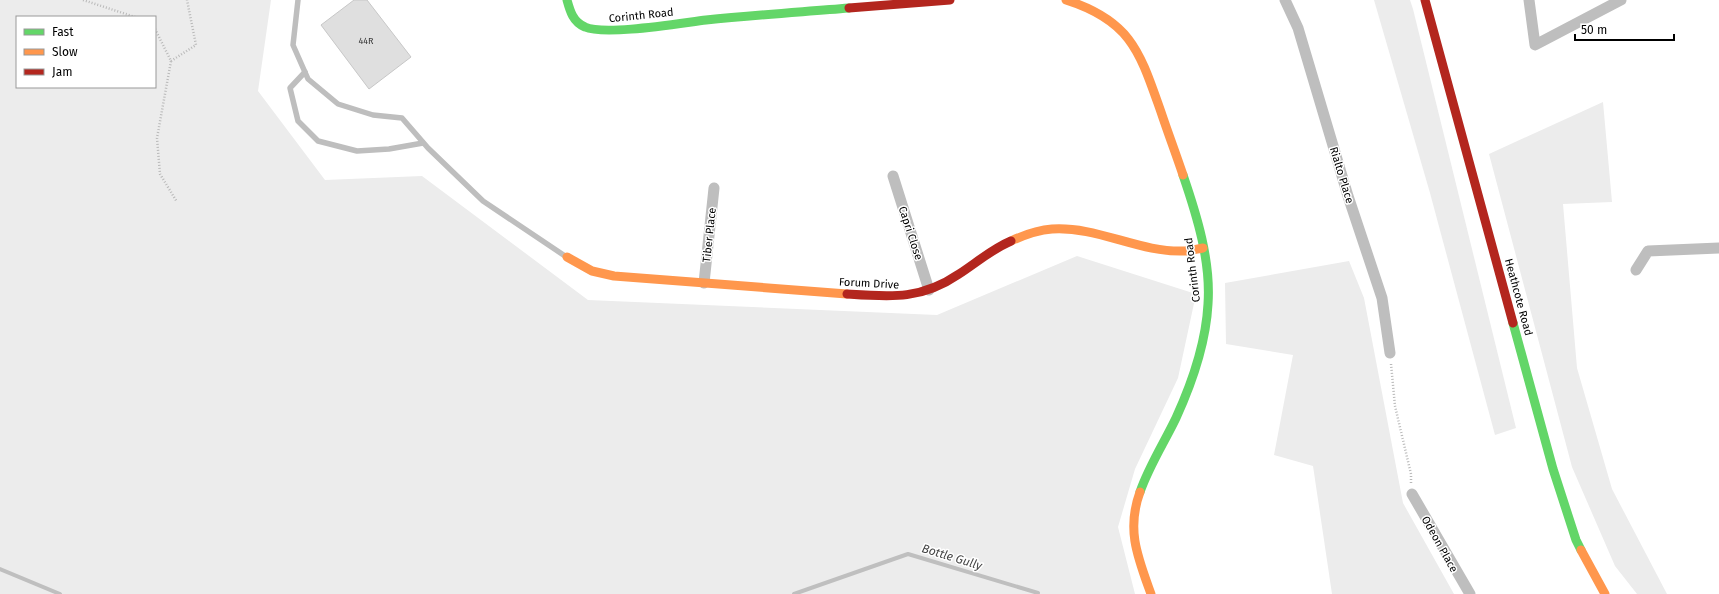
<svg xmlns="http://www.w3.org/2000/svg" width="1719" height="594" font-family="'Fira Sans',sans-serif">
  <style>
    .green { fill: #ececec; fill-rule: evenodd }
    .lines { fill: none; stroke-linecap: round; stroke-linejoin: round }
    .stream { stroke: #bfbfbf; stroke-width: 4 }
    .building { fill: #dfdfdf; stroke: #c7c7c7 }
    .path { stroke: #b9b9b9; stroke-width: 2.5; stroke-dasharray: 1 2; stroke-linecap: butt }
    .lane { stroke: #bebebe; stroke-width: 5.5 }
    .street { stroke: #bebebe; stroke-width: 11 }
    .fast { stroke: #63d668; stroke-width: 9 }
    .slow { stroke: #ff974d; stroke-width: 9 }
    .jam { stroke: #b3261e; stroke-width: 9 }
    .labels { text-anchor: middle; stroke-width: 3; stroke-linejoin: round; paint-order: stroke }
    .number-label { font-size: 9px; fill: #383838 }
    .street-label { font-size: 11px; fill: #000; stroke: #fff }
    .water-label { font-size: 12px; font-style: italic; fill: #444; stroke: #fff }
  </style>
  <rect width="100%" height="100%" fill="#fff"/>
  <g class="green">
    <path d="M0 0H271L258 91 325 180 422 176 588 300 937 315 1077 256 1196 294 1178 378 1135 469 1118 527 1135 594H0ZM17 17H155V87H17Z"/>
    <path d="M1374 0H1410L1413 9 1516 428 1495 435 1430 193Z"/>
    <path d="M1603 102 1612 202 1563 204 1577 368 1612 489 1667 594H1637L1615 566 1572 467 1489 154Z"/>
    <path d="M1349 261 1364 298 1403 503 1454 594H1332L1313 466 1274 455 1293 355 1226 344 1225 283Z"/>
  </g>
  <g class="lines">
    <g class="stream">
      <path d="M0 569 60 594"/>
      <path d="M794 594 908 554 1038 593"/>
    </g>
  </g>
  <path class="building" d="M354 0H367L411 57 369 89 321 25Z"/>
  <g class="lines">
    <g class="path">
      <path d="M83 0 135 17"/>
      <path d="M155 29 171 61 157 138 160 174 177 202"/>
      <path d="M171 61 196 45 187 0"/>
      <path d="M1391 364 1395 406 1411 474V483"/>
    </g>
    <g class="lane">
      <path d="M298 0 293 45 308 79 338 104 373 115 402 118 428 148 483 201 565 256"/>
      <path d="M305 72 290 88 298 121 318 141 357 151 389 149 423 143"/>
    </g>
    <g class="street">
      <path d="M1285 0 1298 28 1348 196 1382 298 1390 353"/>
      <path d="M1529 0 1535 45 1621 0"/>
      <path d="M893 176 929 290"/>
      <path d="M1636 270 1648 251 1719 248"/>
      <path d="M704 283 714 188"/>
      <path d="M1412 494 1470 594"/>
    </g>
    <g class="fast">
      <path d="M567 0C570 11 573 22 585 27 605 36 681 23 706 20 754 15 801 12 849 8"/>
      <path d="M1513 323 1553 469 1576 540 1581 550"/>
      <path d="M1140 492C1149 466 1164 443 1176 418 1192 383 1206 342 1208 304 1211 261 1197 216 1183 175"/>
    </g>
    <g class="slow">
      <path d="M1066 0C1132 21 1140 53 1161 112 1168 133 1176 154 1183 175"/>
      <path d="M1011 241C1024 235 1038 230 1052 229 1098 226 1139 253 1185 251 1191 251 1197 249 1203 248"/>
      <path d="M567 257 592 271 614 276 847 294"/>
      <path d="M1140 492C1126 530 1138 558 1151 594"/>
      <path d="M1581 550 1605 594"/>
    </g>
    <g class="jam">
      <path d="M1425 0 1513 323"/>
      <path d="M849 8 950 0"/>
      <path d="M847 294C891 297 921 300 959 274 976 263 992 249 1011 241"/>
    </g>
  </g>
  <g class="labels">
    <g class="number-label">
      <text x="366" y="44">44R</text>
    </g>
    <g class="street-label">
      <text transform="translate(641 15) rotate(-6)" y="4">Corinth Road</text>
      <text transform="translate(1342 175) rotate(73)" y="4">Rialto Place</text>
      <text transform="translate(911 233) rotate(72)" y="4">Capri Close</text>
      <text transform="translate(709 235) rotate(-84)" y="4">Tiber Place</text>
      <text transform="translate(1192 270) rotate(-97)" y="4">Corinth Road</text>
      <text transform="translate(869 283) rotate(3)" y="4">Forum Drive</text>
      <text transform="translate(1519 297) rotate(75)" y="4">Heathcote Road</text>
      <text transform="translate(1440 544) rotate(61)" y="4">Odeon Place</text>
    </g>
    <g class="water-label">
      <text transform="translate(952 557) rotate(17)" y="4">Bottle Gully</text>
    </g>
  </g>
  <rect x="16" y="16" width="140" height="72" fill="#ffffff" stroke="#999999"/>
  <rect x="24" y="29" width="20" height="6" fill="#63d668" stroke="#999999"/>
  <text x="52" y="36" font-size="12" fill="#000000">Fast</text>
  <rect x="24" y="49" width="20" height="6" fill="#ff974d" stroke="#999999"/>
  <text x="52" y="56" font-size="12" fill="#000000">Slow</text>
  <rect x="24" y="69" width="20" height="6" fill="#b3261e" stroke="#999999"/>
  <text x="52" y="76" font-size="12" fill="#000000">Jam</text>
  <path d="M1575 34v6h99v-6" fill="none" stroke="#000000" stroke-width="2"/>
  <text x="1581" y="34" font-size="12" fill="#000000" stroke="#ffffff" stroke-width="3" paint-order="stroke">50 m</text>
</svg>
